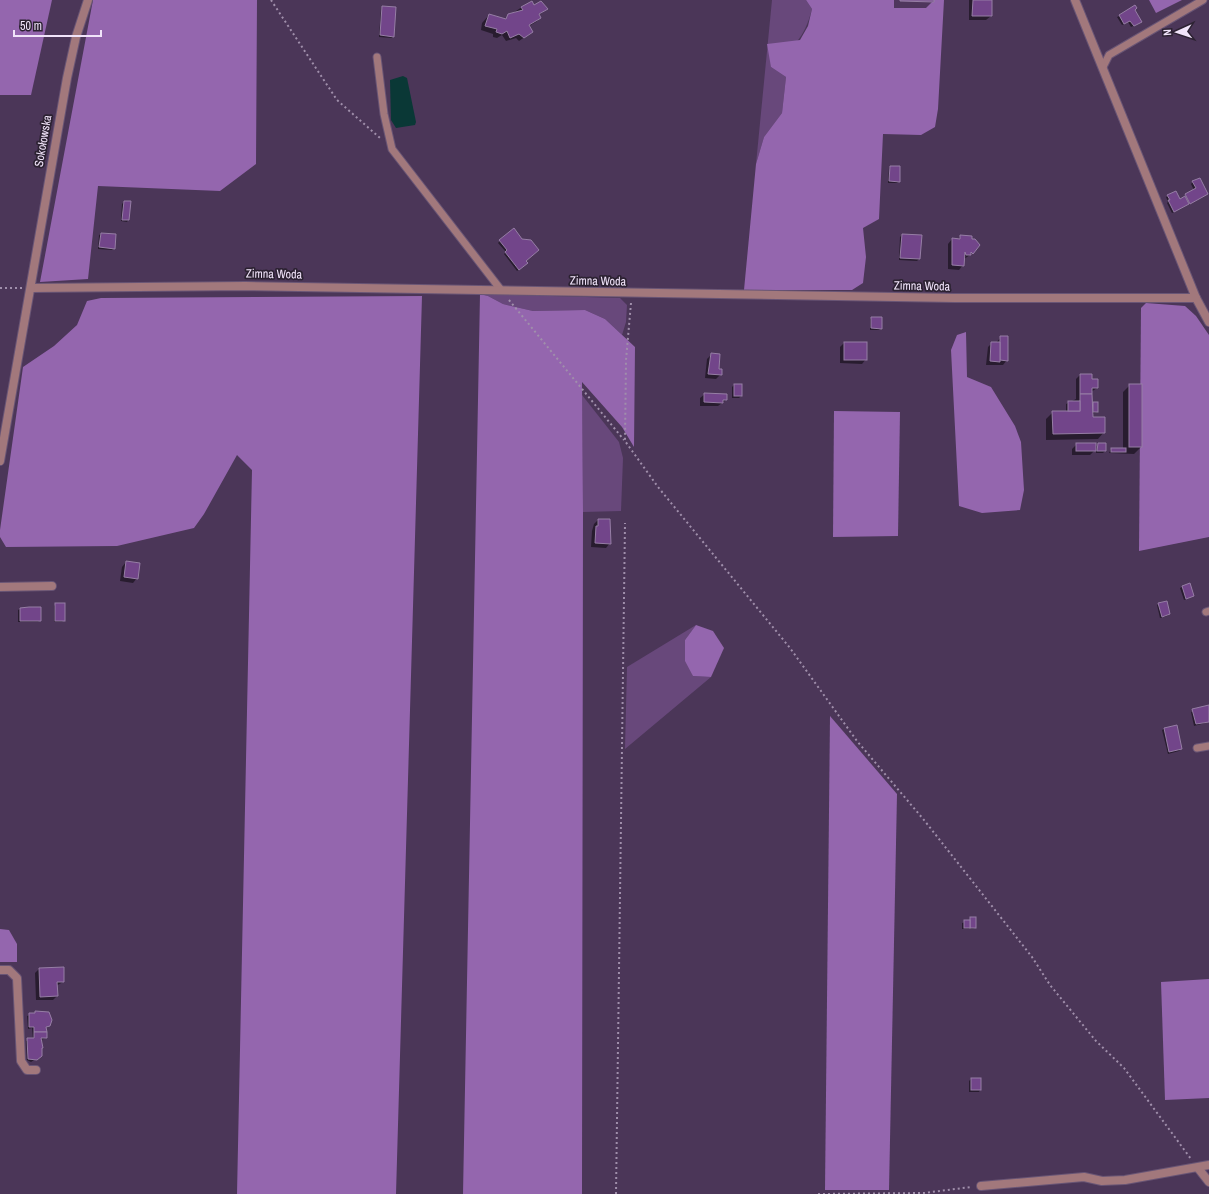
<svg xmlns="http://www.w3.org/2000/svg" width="1209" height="1194" font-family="'Archivo Narrow',sans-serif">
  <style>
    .green { fill: #68487b }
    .forest { fill: #9466ae }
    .water { fill: #0a3836 }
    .shadow { fill: #0007; fill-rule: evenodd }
    .building { fill: #72458a; stroke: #967ea5 }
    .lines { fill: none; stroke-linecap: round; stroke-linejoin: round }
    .service-casing { stroke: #695575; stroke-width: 9 }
    .minor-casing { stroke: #695575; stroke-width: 10 }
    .path { stroke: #a08fab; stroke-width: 2; stroke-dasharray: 2 3; stroke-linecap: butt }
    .service { stroke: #a2787c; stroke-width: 7 }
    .minor { stroke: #a2787c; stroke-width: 8 }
    .labels { text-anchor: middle; stroke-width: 3.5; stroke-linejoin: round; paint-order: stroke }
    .street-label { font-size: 12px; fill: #f1e4fa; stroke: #2c2232 }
  </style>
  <rect width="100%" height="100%" fill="#4b3658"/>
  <g class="green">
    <path d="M772 0H806L812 9C804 40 793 46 771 67L786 77 782 113 764 137 756 164Z"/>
    <path d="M480 294 620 298 627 305 626 322 622 335 605 319 585 310 533 311 503 304 488 296Z"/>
    <path d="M582 395 619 442 623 458 621 511 583 512Z"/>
    <path d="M696 625 685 640 693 676 711 677 625 749 627 667Z"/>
  </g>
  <g class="forest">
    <path d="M0 0H52L31 95H0Z"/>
    <path d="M93 0H257L256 164 220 191 98 186 88 279 40 282Z"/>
    <path d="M806 0H944L938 109 935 127 921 135 883 134 879 219 863 228 866 257 863 283 852 290H744L756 164 764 137 782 113 786 77 771 67 767 44 800 40 808 26 812 9Z"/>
    <path d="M1149 0H1182L1156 13Z"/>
    <path d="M480 294 488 296 503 304 533 311 585 310 605 319 635 347 634 447 622 427 582 382 583 512 582 1194H463Z"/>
    <path d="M422 296 396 1194H237L252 470 237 455 204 514 194 528 117 546 6 547 0 537V530L23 367 54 346 77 325 87 301 101 298Z"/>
    <path d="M1146 303 1185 306 1196 316 1209 335V537L1139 551 1141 308Z"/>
    <path d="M966 332 967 377 991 387 1015 426 1021 442 1024 490 1020 510 982 513 959 506 951 350 957 335Z"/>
    <path d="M834 411 900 412 898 536 833 537Z"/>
    <path d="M696 625 713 631 724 648 711 677 693 676 685 661V640Z"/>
    <path d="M830 716 897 794 889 1190H825Z"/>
    <path d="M0 929 9 930 17 944V962H0Z"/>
    <path d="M1209 979V1098L1165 1100 1161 982Z"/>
  </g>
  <path class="water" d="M403 76 407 78 416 122 415 125 396 128 391 120 390 80Z"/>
  <g class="shadow">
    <path d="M894 0H933V1L926 8H894Z"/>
    <path d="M969 0H991V16L986 20H969Z"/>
    <path d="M534 6 547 9 539 15 540 18 536 22 529 26 532 32 519 41 516 38 506 41 502 35 497 38 493 37V34L481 30 482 23 489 15 504 19 522 7Z"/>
    <path d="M382 7 393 36 392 38 379 37 381 9Z"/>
    <path d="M1134 10 1139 23 1131 27 1128 22 1122 25 1117 17Z"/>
    <path d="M890 167 899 181 897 183H888L889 168Z"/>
    <path d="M1193 182 1207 194 1172 213 1167 203 1168 202 1166 197 1168 196 1179 200 1194 190 1191 184Z"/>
    <path d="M124 202 128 220 127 222 121 221 122 204Z"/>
    <path d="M101 234 114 248 112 250 98 249 99 235Z"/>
    <path d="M902 235 919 259 917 261 899 260 900 237Z"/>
    <path d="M961 236 973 253 964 259 963 265 959 270 948 269V244L952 239 957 240Z"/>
    <path d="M500 241 525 261V265L517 271 504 254 506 252 498 243Z"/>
    <path d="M872 318 881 328 879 330H870V319Z"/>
    <path d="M1001 337 1007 360 1003 365H986L988 347 992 343H996Z"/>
    <path d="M844 343 866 359 862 364 840 363V347Z"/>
    <path d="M712 354 721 374 716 379 705 378 707 359Z"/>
    <path d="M1080 375 1091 380 1097 388 1091 392 1092 404 1097 403V412L1092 414V418L1104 432 1098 439 1046 440V419L1053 412H1066V404L1076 399V379ZM1079 400H1081L1079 416Z"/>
    <path d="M734 385H741V396L739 398H732V387Z"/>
    <path d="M1130 385H1141V447L1134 454 1109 453 1111 449H1123V392Z"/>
    <path d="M705 394 726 400 718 406H700V398Z"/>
    <path d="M1077 444 1095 448 1098 444H1105V451L1103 453H1096V449L1090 455H1072V449Z"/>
    <path d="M598 520 610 543 606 548 591 547 592 531 594 524Z"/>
    <path d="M126 562 137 578 133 583 120 581 122 567Z"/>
    <path d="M1189 584 1193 596 1184 600 1180 588Z"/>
    <path d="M56 604 64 620 62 622H54V606Z"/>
    <path d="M1159 604 1169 614 1167 616 1160 618 1157 605Z"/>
    <path d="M40 608V620L38 622H18V610L20 609Z"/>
    <path d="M1209 706V722L1194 726 1191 712Z"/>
    <path d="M1164 729 1181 749 1179 751 1168 754 1162 730Z"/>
    <path d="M971 918 975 928 973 929H962V923L969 921Z"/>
    <path d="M39 969 63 982 56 986 57 996 53 1000H36L35 973Z"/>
    <path d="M39 1012 49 1026 45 1028 46 1038 41 1040 42 1048 39 1057 31 1062 27 1060 26 1041 33 1039 32 1028 28 1029 27 1016Z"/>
    <path d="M971 1079 980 1090 979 1092H969V1081Z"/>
  </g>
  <g class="building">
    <path d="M900 0H934V2L900 1Z"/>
    <path d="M973 0H992V16H972Z"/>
    <path d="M532 1 534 5 541 1 548 9 539 14 541 18 529 25 533 32 524 38 519 34 510 38 507 31 502 34 496 32 497 29 485 26 489 14 506 19 508 14 523 10 521 7Z"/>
    <path d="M1135 5 1137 8 1135 10 1142 22 1134 26 1130 21 1124 24 1119 15Z"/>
    <path d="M382 6 396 7 394 37 380 35Z"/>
    <path d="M890 166H900V182L889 181Z"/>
    <path d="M1200 178 1208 194 1190 204 1185 194 1196 188 1192 181Z"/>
    <path d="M1176 191 1180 199 1185 196 1189 204 1174 212 1168 200H1170L1167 195Z"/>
    <path d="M124 201H131L129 220H122Z"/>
    <path d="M514 228 522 239 531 240 539 250 526 261 528 263 519 270 505 252 507 250 499 240Z"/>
    <path d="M101 233 116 234 115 249 99 247Z"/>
    <path d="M902 234 922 235 920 259 900 258Z"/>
    <path d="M960 235 972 236V239H975L980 245 973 254 971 252V255H966L965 252 964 266 952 265V238L960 239Z"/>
    <path d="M871 317H882V329L871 328Z"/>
    <path d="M1000 336H1008V361L1000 360Z"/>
    <rect x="844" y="342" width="23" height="18"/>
    <path d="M991 342H1000V362L990 361Z"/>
    <path d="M711 353 720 354 719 369H722V375L708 374Z"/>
    <path d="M1080 374H1092V379H1098V388H1092V394H1080Z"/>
    <rect x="734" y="384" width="8" height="12"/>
    <rect x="1129" y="384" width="13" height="63"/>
    <path d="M704 393 727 394V400H723V403L704 402Z"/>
    <path d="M1080 394H1092L1093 417H1105V433L1053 434 1052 411H1080Z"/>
    <rect x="1068" y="401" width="12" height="10"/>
    <rect x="1093" y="402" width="5" height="10"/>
    <rect x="1076" y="443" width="20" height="8"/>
    <path d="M1098 443H1106V451H1097Z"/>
    <rect x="1111" y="448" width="15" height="4"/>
    <path d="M598 519H610L611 544 595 543 596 526H598Z"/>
    <path d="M126 561 140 563 138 579 124 577Z"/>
    <path d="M1190 583 1194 596 1186 599 1182 586Z"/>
    <path d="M1167 601 1170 614 1162 617 1158 603Z"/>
    <rect x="55" y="603" width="10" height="18"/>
    <path d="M29 607H41V621H20V608Z"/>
    <path d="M1209 705V722L1196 724 1192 709Z"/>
    <path d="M1177 725 1182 749 1169 752 1164 728Z"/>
    <rect x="970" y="917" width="6" height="11"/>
    <rect x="964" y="920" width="6" height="8"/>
    <path d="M64 967V982H57L58 996 40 997 39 968Z"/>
    <path d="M35 1011 49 1012 52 1020 50 1026 46 1027 47 1032H34V1027H29V1013H35Z"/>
    <path d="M34 1032H47V1038H41L43 1048H42V1056L37 1060 28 1059 27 1038H34Z"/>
    <rect x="971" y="1078" width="10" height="12"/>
  </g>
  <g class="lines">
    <defs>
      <g id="service">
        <path d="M377 57 384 114 392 149 501 290"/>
        <path d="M1103 67 1109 55 1203 0"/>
        <path d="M1206 612 1209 611"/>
        <path d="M1197 748 1209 746"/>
      </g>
      <g id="minor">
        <path d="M1075 0 1196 298 1209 322"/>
        <path d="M31 288 246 286 954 298H1196"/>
        <path d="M0 461 67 78 76 37 88 0"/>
        <path d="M0 587 52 586"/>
        <path d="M0 970H9L17 978 21 1061 27 1070H36"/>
        <path d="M1198 1168 1209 1182"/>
        <path d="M981 1186 1084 1177 1102 1181 1125 1180 1209 1165"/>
      </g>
    </defs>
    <use href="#service" class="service-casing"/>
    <use href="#minor" class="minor-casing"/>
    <g class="path">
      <path d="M271 0 337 100 380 138"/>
      <path d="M0 288H22"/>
      <path d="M509 300 624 440"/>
      <path d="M631 303 626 360 625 441 658 487 790 648 857 741 924 820 1032 957 1050 985 1096 1041 1124 1068 1191 1159"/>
      <path d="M616 1194 625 523"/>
      <path d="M818 1194 924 1193 971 1187"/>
    </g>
    <use href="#service" class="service"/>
    <use href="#minor" class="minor"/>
  </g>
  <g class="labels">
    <g class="street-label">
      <text transform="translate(43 141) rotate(-80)" y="4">Sokołowska</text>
      <text transform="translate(274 274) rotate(1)" y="4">Zimna Woda</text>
      <text transform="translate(598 281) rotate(1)" y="4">Zimna Woda</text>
      <text transform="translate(922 286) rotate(1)" y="4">Zimna Woda</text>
    </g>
  </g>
  <g transform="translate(1177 32) rotate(267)" stroke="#2c2232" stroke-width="3" paint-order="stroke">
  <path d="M0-3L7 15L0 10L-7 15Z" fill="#f1e4fa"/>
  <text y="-6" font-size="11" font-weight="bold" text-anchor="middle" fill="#f1e4fa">N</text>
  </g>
  <path d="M14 30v6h87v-6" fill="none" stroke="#f1e4fa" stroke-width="2"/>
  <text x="20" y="30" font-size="12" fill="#f1e4fa" stroke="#2c2232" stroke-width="3" paint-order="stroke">50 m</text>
</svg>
